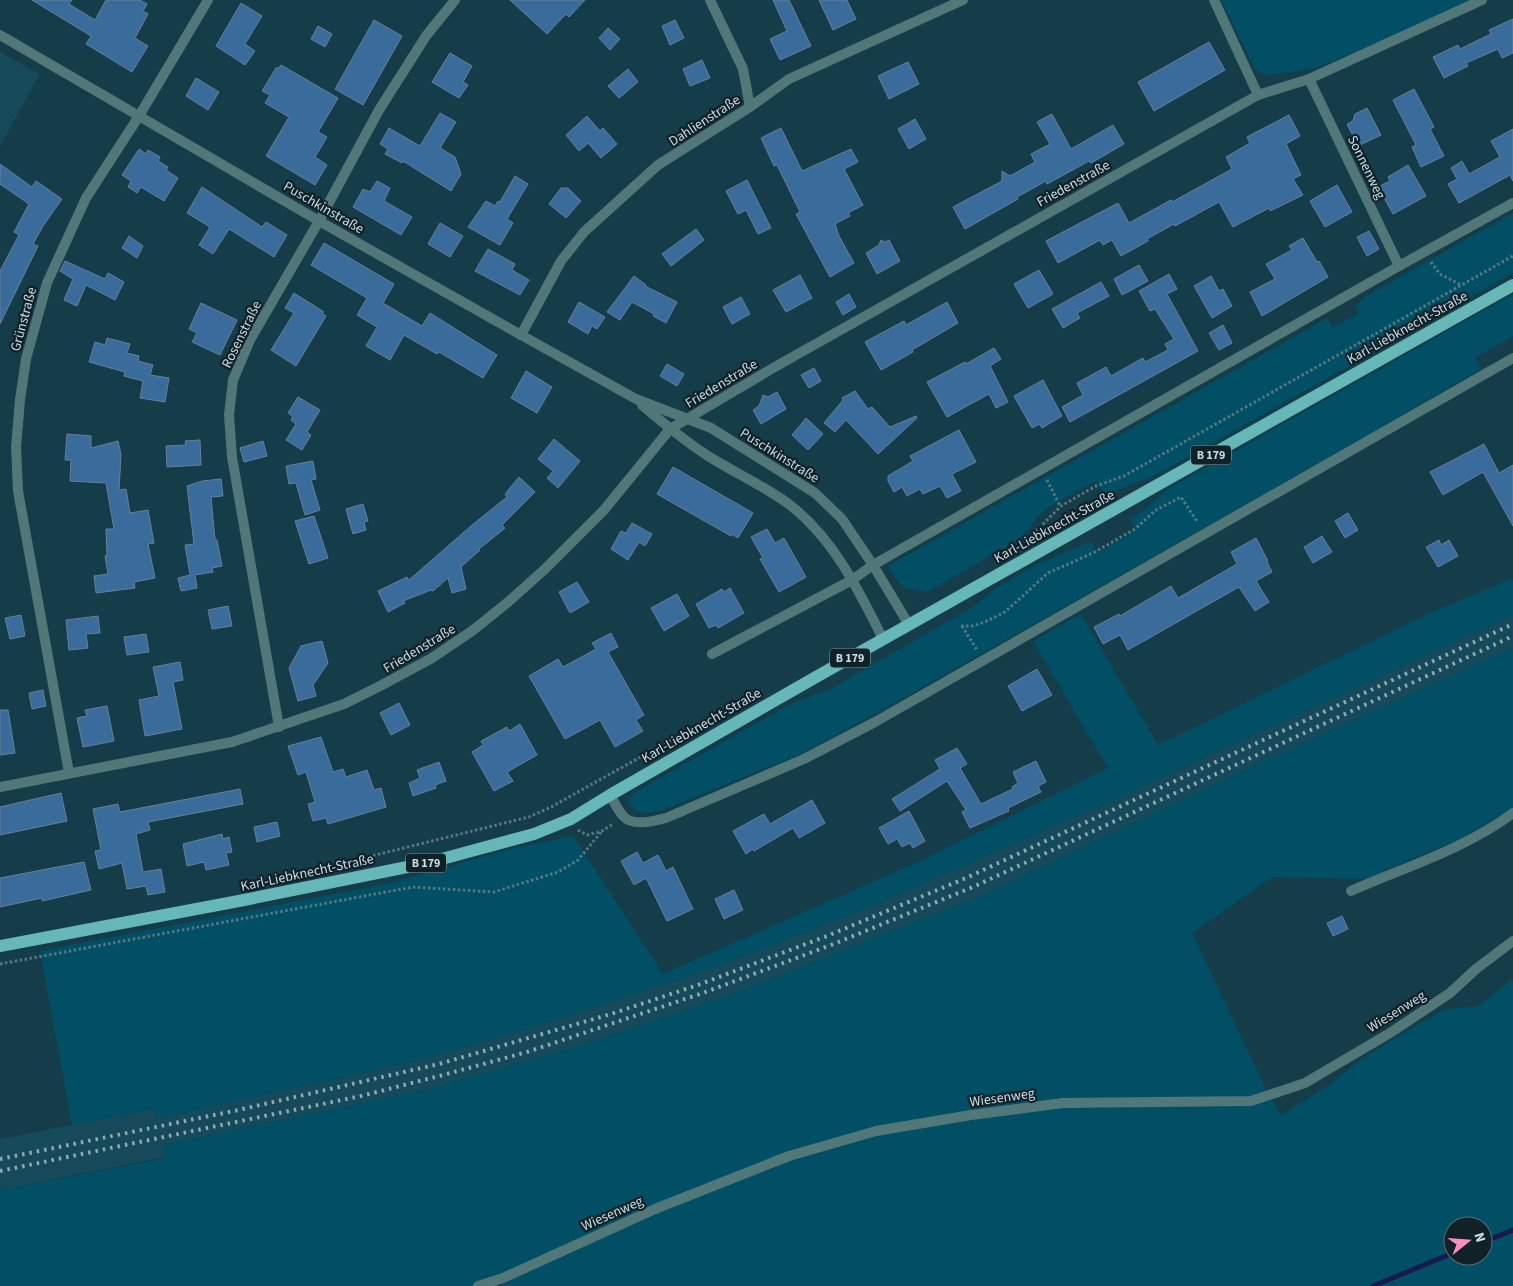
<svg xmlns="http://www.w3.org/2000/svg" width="1513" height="1286" font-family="'Source Sans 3',sans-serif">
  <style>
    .built { fill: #164959 }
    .green { fill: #004f64; fill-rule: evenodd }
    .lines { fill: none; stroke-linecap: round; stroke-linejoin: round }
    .stream { stroke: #181a4e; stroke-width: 5 }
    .building { fill: #396b9b; stroke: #67809a }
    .path { stroke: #577782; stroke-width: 3; stroke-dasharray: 2.5 2.5; stroke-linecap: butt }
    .service { stroke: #527778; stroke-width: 10 }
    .minor { stroke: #527778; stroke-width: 10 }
    .primary { stroke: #66b7b8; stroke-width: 12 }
    .rail { stroke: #90abb5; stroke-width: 4; stroke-dasharray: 2.5 5; stroke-linecap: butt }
    .labels { text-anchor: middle; stroke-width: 4.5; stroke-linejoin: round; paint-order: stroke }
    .shield { fill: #102127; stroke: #91a5ac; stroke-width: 1 }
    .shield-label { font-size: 12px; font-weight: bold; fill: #c8dde5 }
    .street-label { font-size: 14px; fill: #c8dde5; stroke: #102127 }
  </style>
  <rect width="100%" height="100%" fill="#153c49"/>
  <g class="built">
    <path d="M0 52 40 74 0 146Z"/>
    <path d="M1513 615V647L1234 775 985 894 730 995 572 1048 428 1089 163 1145 166 1157 0 1190V1139L154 1109 156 1119 419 1060 563 1018 719 966 888 899 1122 796 1220 750Z"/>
  </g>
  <g class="green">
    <path d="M1221 0H1470L1397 35 1313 69 1265 75 1255 69Z"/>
    <path d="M1513 213V273L1156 475 1104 495 1096 481 1053 504 1038 516 1021 538 928 592 904 588 896 579 888 566 1327 318 1332 328 1359 313 1356 306 1363 298Z"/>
    <path d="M1513 294V336L1475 358 1481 369 1342 450 875 714 801 754 663 810C649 814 634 816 629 800L635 792 794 702 831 689 971 608 996 588 1037 564 1091 541 1098 553 1136 530 1130 519 1140 513 1168 489Z"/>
    <path d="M1513 578V615L1220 750 1122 796 888 899 719 966 563 1018 419 1060 156 1119 154 1109 72 1125 40 951 391 883 514 848 573 836 663 974 918 862 1108 768 1033 641 1081 614 1158 745 1430 613Z"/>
    <path d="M1513 647V808L1460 839 1388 869 1370 879 1272 877 1192 933 1266 1089 1281 1115 1328 1086 1359 1061 1395 1038 1445 1009 1477 1007 1513 979V1286H0V1190L166 1158 163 1145 428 1089 572 1048 730 995 985 894 1234 775ZM1453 1226H1483V1256H1453Z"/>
  </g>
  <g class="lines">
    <g class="stream">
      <path d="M1483 1242 1513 1230"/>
      <path d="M1373 1286 1453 1253"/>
    </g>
  </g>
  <g class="building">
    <path d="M32 0H72L69 4 95 20 106 0H140L147 4 143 11 148 14 135 38 148 46 132 72 86 44 91 36Z"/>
    <path d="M510 0H585L569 17 566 14 547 34Z"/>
    <path d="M773 0H789L811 46 780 60 770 39 787 31Z"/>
    <path d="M819 0H847L856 19 833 30Z"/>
    <path d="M241 3 262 16 245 44 255 51 245 65 216 46Z"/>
    <path d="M1513 19V53L1502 58 1498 49 1466 63 1468 66 1444 78 1433 57 1458 45 1460 49 1491 34 1489 30Z"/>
    <path d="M374 20 402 36 363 105 335 89Z"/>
    <path d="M675 20 684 38 670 45 662 26Z"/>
    <path d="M318 26 332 34 325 47 311 39Z"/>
    <path d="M608 28 620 39 610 50 599 38Z"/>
    <path d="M1209 42 1225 70 1154 111 1138 82Z"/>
    <path d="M450 53 472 66 463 82 468 85 459 98 432 82Z"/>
    <path d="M702 60 710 78 690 86 683 69Z"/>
    <path d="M908 62 919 84 889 99 878 76Z"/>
    <path d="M281 65 338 98 318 132 327 137 315 157 327 165 315 185 266 156 289 117 265 103 270 95 262 91 276 68H279Z"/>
    <path d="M628 69 638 82 619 98 608 86Z"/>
    <path d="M196 78 219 92 208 110 186 96Z"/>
    <path d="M1414 89 1434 127 1430 129 1444 156 1421 167 1412 147 1416 145 1393 100Z"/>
    <path d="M1367 108 1381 135 1358 146 1347 124 1353 121 1355 114Z"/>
    <path d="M440 113 456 122 440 148 455 157 461 174 451 191 403 161 402 163 385 154 388 149 380 144 389 128 420 146Z"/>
    <path d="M1052 114 1071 149 1113 125 1124 144 1091 163 1089 161 1047 184 1046 181 1017 197 1018 199 965 229 953 207 1002 181V171L1010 176 1035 162 1031 154 1050 144 1037 122Z"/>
    <path d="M1289 115 1300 136 1286 144 1301 175 1293 179 1303 195 1270 211 1269 208 1233 227 1219 202 1175 226 1174 224 1147 239 1148 241 1121 256 1112 240 1103 245 1100 240 1058 263 1046 241 1118 203 1129 223 1171 200 1172 202 1232 169 1226 157 1250 143 1247 137Z"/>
    <path d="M587 116 600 131 603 128 617 144 601 158 588 143 579 151 566 135Z"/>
    <path d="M915 119 926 139 909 149 898 129Z"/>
    <path d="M781 128 802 171 851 149 858 162 844 169 863 205 848 213 850 216 835 224 839 236 854 263 830 277 796 214 800 212 777 165 774 166 761 138Z"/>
    <path d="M1513 129V181L1510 175 1459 203 1448 184 1457 179 1451 168 1462 161 1469 174 1500 157 1491 141Z"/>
    <path d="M139 149 146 154 148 150 160 157 158 161 168 167 166 170 178 178 164 201 141 187 137 193 128 187 131 181 122 175Z"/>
    <path d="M0 164 32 187 36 181 62 199 43 226 33 244 38 246 0 324V271L19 235 14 232 29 204 0 184Z"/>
    <path d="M1408 165 1426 196 1393 214 1378 187 1390 181 1388 177Z"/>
    <path d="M515 176 528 184 507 219 513 223 500 245 468 227 486 201 495 206 498 201 500 202Z"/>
    <path d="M747 180 771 228 758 234 746 210 738 214 726 191Z"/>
    <path d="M377 181 390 188 384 201 412 217 401 235 353 207 363 189 370 192Z"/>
    <path d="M1337 185 1352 212 1325 227 1310 201Z"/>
    <path d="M202 187 262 227 266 222 287 235 274 257 229 229 213 254 199 245 210 227 187 213Z"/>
    <path d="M561 188H568L581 201 566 218 549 204Z"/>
    <path d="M440 223 463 236 450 257 428 244Z"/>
    <path d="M696 229 704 240 671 266 662 254Z"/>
    <path d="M1369 231 1379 249 1367 256 1357 237Z"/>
    <path d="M129 236 143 246 137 258 122 248Z"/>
    <path d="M1303 238 1317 262 1319 261 1328 277 1262 316 1250 292 1275 279 1266 264 1292 250 1289 246Z"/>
    <path d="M881 240 885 242 889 240 900 261 877 274 866 253 879 245Z"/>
    <path d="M324 243 394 284 383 303 422 326 430 313 497 355 483 378 439 352 437 354 404 335 390 360 366 346 377 327 357 315 367 298 311 265Z"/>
    <path d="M488 249 515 264 512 270 529 280 520 295 475 271Z"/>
    <path d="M65 261 105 279 108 273 124 282 115 300 86 285 77 306 64 300 73 279 60 271Z"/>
    <path d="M1139 265 1148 281 1122 295 1114 279Z"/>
    <path d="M1039 270 1053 294 1028 308 1014 284Z"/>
    <path d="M1169 274 1177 289 1167 294 1198 351 1070 422 1062 407 1083 395 1077 383 1106 367 1111 376 1143 358 1145 362 1168 350 1165 344 1174 339 1155 309 1150 311 1139 291Z"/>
    <path d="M800 275 812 298 786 312 773 290Z"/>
    <path d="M634 276 646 285 645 286 677 302 666 323 653 316 654 314 632 302 620 320 607 312Z"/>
    <path d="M1211 276 1219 291 1223 289 1232 306 1212 318 1194 286Z"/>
    <path d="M1101 282 1109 296 1077 313 1080 318 1063 328 1052 309Z"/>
    <path d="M294 293 324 312 322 314 326 316 296 366 271 350 294 313 285 308Z"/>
    <path d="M849 294 856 307 843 315 836 302Z"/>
    <path d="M741 297 750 314 732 324 723 307Z"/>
    <path d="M579 302 605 317 597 329 592 326 588 334 568 322Z"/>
    <path d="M947 302 958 323 912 350 913 352 881 370 865 342 904 321 906 325Z"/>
    <path d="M201 303 237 320 220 355 192 342 197 333 189 329Z"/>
    <path d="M1223 325 1232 343 1219 350 1209 333Z"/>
    <path d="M107 338 130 344 127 353 139 356 138 361 153 365 150 375 169 378 165 402 140 398 143 381 124 376 125 372 89 362 95 342 105 345Z"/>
    <path d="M994 348 1001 359 990 366 1008 402 996 408 989 394 947 417 927 382 965 362 966 364Z"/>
    <path d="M667 364 684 374 677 386 660 376Z"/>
    <path d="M814 368 821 381 809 388 801 375Z"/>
    <path d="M526 371 552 387 537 413 511 398Z"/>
    <path d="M1043 380 1062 416 1042 428 1040 424 1032 428 1014 396Z"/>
    <path d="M855 391 868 409 872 407 890 427 916 416 917 418 878 454 846 420 835 432 824 423 843 400 842 398Z"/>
    <path d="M777 392 786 409 761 424 753 410 759 406 763 395 768 397Z"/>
    <path d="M298 397 320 410 307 432 311 435 302 450 286 440 296 424 291 420 293 417 288 413Z"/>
    <path d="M806 418 823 434 808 450 792 435Z"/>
    <path d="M959 430 976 462 952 474 961 491 947 498 940 486 923 494 920 489 907 496 902 487 894 492 888 481V476L913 461 910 456Z"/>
    <path d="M67 434 91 436V448L118 441 121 455 119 490 126 489 130 513 148 510 154 543 148 544 155 578 134 582 135 588 96 593 94 576 108 574 105 556H107L106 529H114L106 483 70 481 71 460H65Z"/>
    <path d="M554 439 580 461 558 488 547 478 553 471 538 459Z"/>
    <path d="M200 440 201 465 167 467 166 446 186 445 185 441Z"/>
    <path d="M263 441 267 456 244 462 240 448Z"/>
    <path d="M1484 444 1499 473 1513 465V526L1483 472 1443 495 1430 472Z"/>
    <path d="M313 461 316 479 311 480 320 510 305 515 296 483 289 484 286 466Z"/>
    <path d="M673 467 753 513 738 538 732 534 731 536 657 494Z"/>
    <path d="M519 477 535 492 502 525 505 528 479 549 480 550 461 567 466 589 452 593 448 578 433 591 431 590 403 601 405 603 388 612 378 591 407 577 409 580 471 526 507 497 505 494Z"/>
    <path d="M221 479 223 496 211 497 215 540H217L222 566 212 568 213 572 195 575 197 588 181 591 178 578 190 575 185 545 194 544 187 486 202 481Z"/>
    <path d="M363 504 368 521 364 522 366 530 353 534 346 509Z"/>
    <path d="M1348 513 1358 530 1345 538 1335 521Z"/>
    <path d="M314 516 328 558 309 564 295 521Z"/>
    <path d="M632 523 652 534 645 546 639 542 628 560 611 549 621 531 626 533Z"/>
    <path d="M767 529 775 543 784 538 806 577 779 592 760 559 763 558 751 537Z"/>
    <path d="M1322 536 1332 552 1313 563 1304 547Z"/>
    <path d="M1256 538 1268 561 1267 562 1272 572 1256 581 1269 602 1255 611 1239 587 1128 650 1120 635 1103 644 1094 627 1119 614 1120 616 1171 586 1178 598 1237 564 1231 552Z"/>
    <path d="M1439 540 1441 545 1449 540 1458 556 1438 567 1426 547Z"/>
    <path d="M577 582 589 602 570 613 559 592Z"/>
    <path d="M730 588 744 613 718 628 716 625 709 628 696 604 722 589 724 592Z"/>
    <path d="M677 594 689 616 664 631 651 608Z"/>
    <path d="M228 606 232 626 212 629 208 610Z"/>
    <path d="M21 615 25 636 10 639 5 618Z"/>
    <path d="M98 616 100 633 86 634 88 648 69 650 66 620Z"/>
    <path d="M611 633 618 647 608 652 644 715 636 720 643 731 615 747 600 720 565 739 529 676 558 659 563 667 596 649 592 643Z"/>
    <path d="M146 634 149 652 127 655 124 637Z"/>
    <path d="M322 641 328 663 313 685 316 696 298 701 289 668 301 646Z"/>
    <path d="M180 662 183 680 173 682 182 729 145 736 139 700 159 696 153 667Z"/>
    <path d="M1037 669 1052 695 1022 711 1008 686Z"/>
    <path d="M43 690 46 706 32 709 29 693Z"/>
    <path d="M399 703 410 725 391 735 380 713Z"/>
    <path d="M107 706 114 741 83 747 77 718 87 716 85 710Z"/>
    <path d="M0 710H8L15 753 0 755Z"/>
    <path d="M520 724 537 755 507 772 513 781 494 791 472 752 483 745 481 741 507 727 509 731Z"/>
    <path d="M321 737 333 772 343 769 346 777 367 770 374 790 381 788 386 807 328 824 326 818 313 821 308 804 315 802 306 772 298 775 288 746Z"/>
    <path d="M957 748 967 764 960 768 981 804 1013 789 1012 787 1018 783 1013 772 1036 761 1046 782 1038 786 1041 792 1008 808 1009 811 970 828 962 812 966 810 947 781 900 811 892 799 940 769 935 760Z"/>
    <path d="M439 762 446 781 435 785 436 788 413 796 409 783 420 778 417 770Z"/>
    <path d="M240 789 243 804 148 822 150 830 136 834 143 872 161 869 165 892 148 895 146 886 127 889 122 863 99 869 95 851 101 850 93 809 118 804 120 812Z"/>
    <path d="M61 793 67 821 0 835V807Z"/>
    <path d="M812 800 825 823 799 838 793 828 754 851 753 849 746 854 733 831 764 814 770 824Z"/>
    <path d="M909 811 925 841 913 848 910 843 902 847 897 839 888 844 879 828Z"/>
    <path d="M277 822 280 836 257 842 254 827Z"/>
    <path d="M222 834 223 839 229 837 232 852 226 853 229 865 206 870 204 862 187 866 183 844Z"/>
    <path d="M637 852 643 863 658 855 666 871 673 867 693 909 667 921 646 878 634 885 621 861Z"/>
    <path d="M84 862 91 890 42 901V898L0 907V878Z"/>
    <path d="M734 890 743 910 724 919 715 899Z"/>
    <path d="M1342 916 1348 929 1333 936 1327 923Z"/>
  </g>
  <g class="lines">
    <g class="path">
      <path d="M1431 262 1440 274 1461 285"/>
      <path d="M1047 480 1060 506"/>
      <path d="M1025 542 1061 506 1096 486 1124 476 1513 256"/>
      <path d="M961 626H972L985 622 1005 612 1048 573 1095 552 1135 529 1156 510 1181 497 1198 523"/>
      <path d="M962 626 977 650"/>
      <path d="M578 830 587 835 602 831 613 824"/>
      <path d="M339 864 529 817 551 807 714 716"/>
      <path d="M0 964 413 887 494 892 558 872 578 860 602 831"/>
    </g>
    <g class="service">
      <path d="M712 654 852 580"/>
      <path d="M1351 891C1405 867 1465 849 1513 813"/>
      <path d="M478 1286 503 1278 655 1209 789 1156 876 1131 971 1115 1063 1103 1251 1101 1305 1083 1390 1033 1450 993 1476 969 1513 941"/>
    </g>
    <g class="minor">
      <path d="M710 0 743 69 750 107"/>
      <path d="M1214 0 1258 95"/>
      <path d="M0 35 319 221 521 335 636 399 711 428 815 493 842 519 873 565 909 625"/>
      <path d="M1309 79 1399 266"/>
      <path d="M521 335 561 261 584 232 658 165 750 107 789 79 963 0"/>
      <path d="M642 405C663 423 685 441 708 456 735 473 765 486 790 505 834 539 859 591 883 639"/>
      <path d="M852 580 873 565 1399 266 1513 203"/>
      <path d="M279 727 232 457 229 415 233 380 250 340 319 221 379 110 426 36 455 0"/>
      <path d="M69 773 18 491 16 447 20 400 26 359 47 283 86 198 139 116 208 0"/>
      <path d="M0 787 232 742 344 704 382 685 432 658 472 631 507 603 545 569 604 510 670 429 773 368 1258 95 1309 79 1482 0"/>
      <path d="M610 795C614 802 618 810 623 816 633 827 653 821 666 818L804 759 875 722 1513 358"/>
    </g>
    <path class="primary" d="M0 946 244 900 427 863 534 834 571 819 610 795 816 677 1513 285"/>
    <g class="rail">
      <path d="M0 1159 234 1111 439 1064 611 1014 698 985 827 936 966 878 1513 624"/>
      <path d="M0 1171 361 1096 443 1075 527 1052 703 993 831 945 973 887 1513 636"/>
    </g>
  </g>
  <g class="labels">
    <g class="shield">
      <rect x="1191" y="445.5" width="40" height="19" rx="4"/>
      <rect x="830" y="648.5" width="40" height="19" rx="4"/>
      <rect x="406" y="853.5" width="40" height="19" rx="4"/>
    </g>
    <g class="shield-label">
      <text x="1211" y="459">B 179</text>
      <text x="850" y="662">B 179</text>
      <text x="426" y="867">B 179</text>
    </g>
    <g class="street-label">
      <text transform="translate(704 120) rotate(-33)" y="5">Dahlienstraße</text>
      <text transform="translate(1367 167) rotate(64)" y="5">Sonnenweg</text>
      <text transform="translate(1073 183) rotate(-29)" y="5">Friedenstraße</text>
      <text transform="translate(324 207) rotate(30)" y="5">Puschkinstraße</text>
      <text transform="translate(23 319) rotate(-75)" y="5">Grünstraße</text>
      <text transform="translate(1407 327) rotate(-29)" y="5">Karl-Liebknecht-Straße</text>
      <text transform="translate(241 334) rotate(-64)" y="5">Rosenstraße</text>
      <text transform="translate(721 383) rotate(-31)" y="5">Friedenstraße</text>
      <text transform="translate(780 455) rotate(32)" y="5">Puschkinstraße</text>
      <text transform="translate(1054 526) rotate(-29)" y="5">Karl-Liebknecht-Straße</text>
      <text transform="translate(419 648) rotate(-31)" y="5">Friedenstraße</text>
      <text transform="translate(701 725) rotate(-30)" y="5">Karl-Liebknecht-Straße</text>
      <text transform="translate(307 872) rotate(-12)" y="5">Karl-Liebknecht-Straße</text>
      <text transform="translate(1396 1011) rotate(-32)" y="5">Wiesenweg</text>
      <text transform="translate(1002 1097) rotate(-8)" y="5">Wiesenweg</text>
      <text transform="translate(612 1213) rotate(-24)" y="5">Wiesenweg</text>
    </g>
  </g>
  <g transform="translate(1468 1241) rotate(73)"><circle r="24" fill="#102127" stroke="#5a6c73"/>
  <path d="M0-4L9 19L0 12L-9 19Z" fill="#fe8ebd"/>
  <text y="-8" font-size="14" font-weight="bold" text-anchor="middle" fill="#c8dde5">N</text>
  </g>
</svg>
